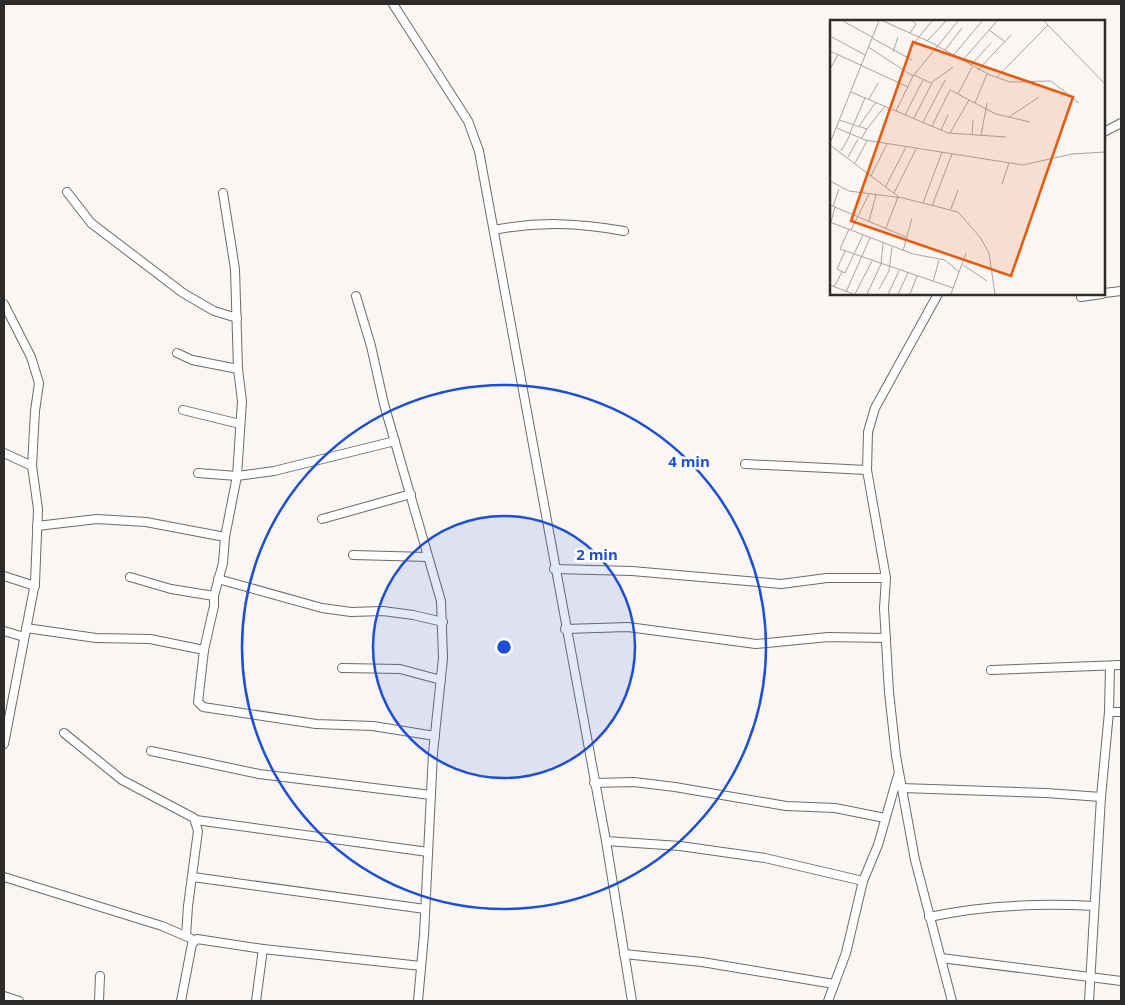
<svg xmlns="http://www.w3.org/2000/svg" width="1125" height="1005" font-family="'Open Sans',sans-serif">
  <style>
    .lines { fill: none; stroke-linecap: round; stroke-linejoin: round }
    .minor-casing { stroke: #6d6b68; stroke-width: 10 }
    .minor { stroke: #fff; stroke-width: 8 }
    .ring { fill: none; stroke: #1d4ed8; stroke-width: 2.5 }
    .inset-road { fill: none; stroke: #a7a5a3; stroke-width: 1 }
    .view { fill: #e8590c; fill-opacity: 0.15; stroke: #e8590c; stroke-width: 2.5 }
    .inset-edge { fill: none; stroke: #2d2c2b; stroke-width: 2.5 }
    .centre { fill: #1d4ed8; stroke: #fff; stroke-width: 2.5 }
    .ring-label { font-size: 15px; text-anchor: middle; font-weight: bold; fill: #1d4ed8; stroke: #fff; stroke-width: 5; stroke-linejoin: round; paint-order: stroke }
  </style>
  <rect width="100%" height="100%" fill="#f9f6f3"/>
  <g class="lines">
    <defs>
      <g id="minor">
        <path d="M393 4 468 121 479 151 606 841 632 1001"/>
        <path d="M1104 132 1121 123"/>
        <path d="M67 192 91 223 183 293 214 311 237 318"/>
        <path d="M223 193 235 269 238 369 242 401 237 476 225 537 223 563 214 596V606L204 650 198 702 203 707 316 724 373 726 435 736"/>
        <path d="M494 230C539 221 579 223 624 231"/>
        <path d="M1104 293 1121 291"/>
        <path d="M938 294 875 408 868 432 867 470 886 578 884 608 889 692 896 756 915 860 952 1001"/>
        <path d="M356 296 371 346 384 404 441 601 443 658 433 753 424 935 418 1001"/>
        <path d="M1081 297 1102 294"/>
        <path d="M4 304 31 357 39 383 35 411 32 466 38 509 35 583 4 744"/>
        <path d="M177 353 192 360 238 369"/>
        <path d="M183 410 240 424"/>
        <path d="M4 453 32 466"/>
        <path d="M745 464 867 470"/>
        <path d="M198 473 237 476 274 471 395 441"/>
        <path d="M322 519 411 494"/>
        <path d="M37 526 97 519 146 522 225 537"/>
        <path d="M353 555 428 557"/>
        <path d="M554 569 632 571 781 584 827 578H886"/>
        <path d="M4 576 35 586"/>
        <path d="M130 577 171 589 214 596"/>
        <path d="M218 579 322 608 351 612 383 611 413 615 443 622"/>
        <path d="M26 628 96 638 150 639 204 650"/>
        <path d="M565 629 628 627 756 644 828 637 886 638"/>
        <path d="M4 631 24 637"/>
        <path d="M342 668 400 669 441 680"/>
        <path d="M991 670 1121 665"/>
        <path d="M1109 712H1121"/>
        <path d="M64 733 122 780 194 818 198 831 188 906 186 936"/>
        <path d="M151 751 259 774 431 795"/>
        <path d="M594 783 634 782 675 787 786 806 835 808 885 818"/>
        <path d="M902 788 1046 793 1101 797"/>
        <path d="M196 820 428 852"/>
        <path d="M606 841 680 846 765 858 863 881"/>
        <path d="M4 877 162 926 190 938"/>
        <path d="M193 877 425 909"/>
        <path d="M929 917C984 905 1038 903 1094 906"/>
        <path d="M624 954 702 962 834 984"/>
        <path d="M941 958 1121 981"/>
        <path d="M4 996 19 1001"/>
        <path d="M99 1001 100 976"/>
        <path d="M181 1001 192 944 197 939 263 949 421 966"/>
        <path d="M256 1001 263 949"/>
        <path d="M828 1001 846 953 863 881 878 845 898 775"/>
        <path d="M1089 1001 1101 797 1109 712 1110 666"/>
      </g>
    </defs>
    <use href="#minor" class="minor-casing"/>
    <use href="#minor" class="minor"/>
  </g>
  <circle cx="504" cy="647" r="131" fill="#1d4ed8" fill-opacity=".12"/>
  <g class="ring">
    <circle cx="504" cy="647" r="131"/>
    <circle cx="504" cy="647" r="262"/>
  </g>
  <g transform="translate(830 20)">
    <rect width="275" height="275" fill="#f9f6f3"/>
    <path class="inset-road" d="M13 1 42 17M53 1 100 22 160 55 180 62 221 61 249 83M214 1 275 64M159 10 174 21M80 13 86 4 83 1M0 16 35 35M42 18 82 40M97 21 116 1M38 27 83 56 66 91M81 27 102 1M115 30 132 8M0 31 78 67M63 32 68 17M123 36 152 1M132 41 167 1M140 46 161 23M0 49 8 35M148 50 181 15M84 55 101 63 123 47M83 56 128 1M167 57 218 5M128 74 142 47M35 78 118 113 176 117M39 79 48 63M145 83 157 54M75 95 93 60M179 97 209 77M84 98 102 63M9 100 37 109 31 119M93 102 115 60M29 106 46 82M102 106 120 70 166 94 200 102M7 108 35 120 193 145 242 134 275 132M37 109 55 86M111 110 118 95M120 113 139 80M19 115 35 78 21 72M142 115 143 100M151 116 157 83M0 123 49 1M0 125 69 177M11 131 20 115M18 137 28 119M25 143 37 121M41 156 57 124M0 161 19 171 73 178 128 192 150 217 159 233 165 274M172 164 179 143M56 166 76 127M64 173 86 129M93 183 112 132M0 185 76 217M3 186 9 169M102 186 122 134M121 189 128 170M39 201 46 175M0 202 83 234 115 240 129 252M1 202 5 187M56 208 68 177M19 209 10 229 123 268M21 210 39 174M15 231 7 249 15 253 33 215M73 231 82 198M133 245 157 261M103 262 109 240M0 265 23 274M4 267 12 252M49 269 59 251 62 227M16 272 40 218M25 274 42 241M37 274 51 244 53 223M58 274 69 251M68 274 78 253M80 274 87 256M121 274 136 233"/>
    <path class="view" d="M83 22 243 77 181 256 21 201Z"/>
    <rect width="275" height="275" class="inset-edge"/>
  </g>
  <circle cx="504" cy="647" r="8" class="centre"/>
  <g class="ring-label">
    <text x="689" y="467">4 min</text>
    <text x="597" y="560">2 min</text>
  </g>
  <rect width="1125" height="1005" fill="none" stroke="#2d2c2b" stroke-width="10"/>
</svg>
